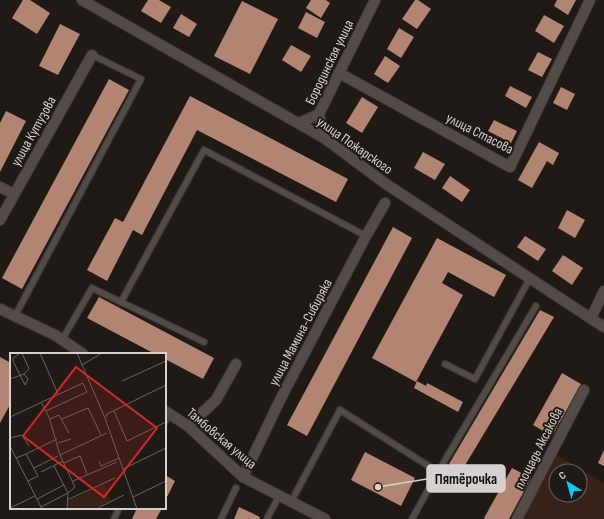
<svg xmlns="http://www.w3.org/2000/svg" width="604" height="519" font-family="'Sofia Sans Condensed',sans-serif">
  <style>
    .green { fill: #372118; fill-rule: evenodd }
    .building { fill: #b28573 }
    .lines { fill: none; stroke-linecap: round; stroke-linejoin: round }
    .service-casing { stroke: #3b3635; stroke-width: 8 }
    .minor-casing { stroke: #3b3635; stroke-width: 12 }
    .service { stroke: #534b48; stroke-width: 5.5 }
    .minor { stroke: #534b48; stroke-width: 10 }
    .labels { text-anchor: middle; stroke-width: 4; stroke-linejoin: round; paint-order: stroke }
    .street-label { font-size: 14px; fill: #d6d1cf; stroke: #201a17 }
    .inset-road { fill: none; stroke: #696361; stroke-width: 1 }
    .view { fill: #d62828; fill-opacity: 0.15; stroke: #d62828; stroke-width: 2 }
    .inset-edge { fill: none; stroke: #d6d1cf; stroke-width: 2 }
    .leader { fill: none; stroke: #d6d1cf; stroke-width: 1.5 }
    .callout-dot { fill: #d6d1cf; stroke: #201a17; stroke-width: 1.5 }
    .callout { fill: #d6d1cf; stroke: #d6d1cf; stroke-width: 1.5 }
    .callout-label { font-size: 15px; text-anchor: middle; font-weight: bold; fill: #111 }
  </style>
  <rect width="100%" height="100%" fill="#201a17"/>
  <path class="green" d="M555 454 604 483V519H522ZM556 471H580V495H556Z"/>
  <g class="building">
    <path d="M23 0H30L50 13 37 34 12 18Z"/>
    <path d="M148 0H159L171 7 161 23 141 11Z"/>
    <path d="M311 0H326L330 3 321 18 306 8Z"/>
    <path d="M415 0H418L431 9 417 29 402 19Z"/>
    <path d="M557 0H576L568 15 554 6Z"/>
    <path d="M242 1 278 19 250 74 214 56Z"/>
    <path d="M306 12 325 22 317 38 298 28Z"/>
    <path d="M181 14 197 24 189 37 173 28Z"/>
    <path d="M544 15 564 26 554 43 535 31Z"/>
    <path d="M60 24 80 34 58 75 39 66Z"/>
    <path d="M399 28 414 37 401 58 387 49Z"/>
    <path d="M291 45 311 56 301 72 282 60Z"/>
    <path d="M538 52 552 59 542 77 528 70Z"/>
    <path d="M385 56 400 66 388 83 374 74Z"/>
    <path d="M109 79 129 90 22 289 2 278Z"/>
    <path d="M510 86 532 97 526 108 505 96Z"/>
    <path d="M561 87 575 94 567 110 553 103Z"/>
    <path d="M190 96 348 179 336 202 197 130 142 235 133 230 107 281 87 270 115 218 123 222Z"/>
    <path d="M362 97 378 107 362 133 346 123Z"/>
    <path d="M6 111 26 121 0 172V123Z"/>
    <path d="M494 120 517 131 511 143 488 131Z"/>
    <path d="M539 142 559 153 553 165 547 161 532 188 518 180Z"/>
    <path d="M423 152 445 164 435 180 414 168Z"/>
    <path d="M450 176 470 190 462 202 442 188Z"/>
    <path d="M567 210 585 220 575 238 558 228Z"/>
    <path d="M393 227 412 238 307 436 287 425Z"/>
    <path d="M525 236 546 249 538 261 517 247Z"/>
    <path d="M437 238 506 275 494 297 448 272 442 283 463 295 416 382 372 358Z"/>
    <path d="M563 255 583 268 572 285 552 271Z"/>
    <path d="M99 297 214 358 203 379 165 359V354H155L87 318Z"/>
    <path d="M540 310 554 317 461 472 449 464Z"/>
    <path d="M0 357 11 363V403L0 423Z"/>
    <path d="M562 373 581 384 552 436 533 425Z"/>
    <path d="M417 381 426 386 427 383 463 402 458 412 414 388Z"/>
    <path d="M604 450V466L598 463Z"/>
    <path d="M365 452 415 478 401 506 351 480Z"/>
    <path d="M512 468 531 478 509 519H485L484 518Z"/>
    <path d="M165 475 175 481 165 501Z"/>
    <path d="M239 507 260 517 259 519H234Z"/>
    <path d="M137 508H162L156 519H132Z"/>
  </g>
  <g class="lines">
    <defs>
      <g id="service">
        <path d="M121 302 204 150 366 236"/>
        <path d="M15 316 141 79 92 55"/>
        <path d="M62 340 92 288 204 342"/>
        <path d="M445 364 475 379 530 278"/>
        <path d="M165 422 169 414"/>
        <path d="M291 502 340 410 438 472"/>
        <path d="M114 519 119 508"/>
        <path d="M221 519 236 488"/>
        <path d="M267 519 279 496"/>
        <path d="M412 519 438 472 536 306"/>
      </g>
      <g id="minor">
        <path d="M82 0 324 138 386 184 604 327"/>
        <path d="M339 73 510 167 590 0"/>
        <path d="M299 123 319 114"/>
        <path d="M324 138 319 114 375 0"/>
        <path d="M0 187 14 194"/>
        <path d="M0 220 92 55"/>
        <path d="M0 309 55 335 83 354"/>
        <path d="M591 318 604 291"/>
        <path d="M165 411 188 426 243 477 325 519"/>
        <path d="M188 426 216 400 236 364"/>
        <path d="M243 477 282 396 366 236 385 203"/>
        <path d="M517 519 584 390"/>
      </g>
    </defs>
    <use href="#service" class="service-casing"/>
    <use href="#minor" class="minor-casing"/>
    <use href="#service" class="service"/>
    <use href="#minor" class="minor"/>
  </g>
  <g class="labels">
    <g class="street-label">
      <text transform="translate(329 62) rotate(-64)" y="5">Бородинская улица</text>
      <text transform="translate(33 131) rotate(-61)" y="5">улица Кутузова</text>
      <text transform="translate(480 133) rotate(27)" y="5">улица Стасова</text>
      <text transform="translate(355 145) rotate(35)" y="5">улица Пожарского</text>
      <text transform="translate(300 332) rotate(-62)" y="5">улица Мамина-Сибиряка</text>
      <text transform="translate(222 438) rotate(40)" y="5">Тамбовская улица</text>
      <text transform="translate(538 448) rotate(-63)" y="5">площадь Аксакова</text>
    </g>
  </g>
  <g transform="translate(10 353)">
    <rect width="156" height="156" fill="#201a17"/>
    <path d="M94 131 101 148 84 156H58V148Z" fill="#372118"/>
    <path class="inset-road" d="M10 0 3 5V8L15 32 18 26 14 21M30 0 48 41M67 0 95 65 127 156M72 12 92 0M0 26 14 21 19 16 12 0M112 28 156 8M104 58 117 88 156 69M0 64 73 30 77 39 36 58M96 64 97 61 156 32M40 66 49 62 59 80M52 66 78 55 91 82M0 85 12 82 19 93M48 90 61 86M0 93 32 156M16 101 47 86M50 102 97 80M6 105 16 101 28 123 18 128M89 108 91 113 109 105M54 110 70 103 77 121M44 113 58 140M24 115 48 103M113 116 156 95M31 119 53 108M63 128 107 109M123 144 156 128M27 146 54 132M57 147 105 125M31 154 58 140 65 134 50 102 39 64 31 49M0 155 25 143M57 156 58 141M86 156 114 142"/>
    <path class="view" d="M66 14 147 75 94 144 13 83Z"/>
    <rect width="156" height="156" class="inset-edge"/>
  </g>
  <path class="leader" d="M378 487L427 479"/>
  <circle class="callout-dot" cx="378" cy="487" r="4"/>
  <rect class="callout" x="427" y="465" width="78" height="27" rx="4"/>
  <g class="callout-label">
    <text x="466" y="484">Пятёрочка</text>
  </g>
  <g transform="translate(568 483) rotate(323)"><circle r="19" fill="#201a17" stroke="#696361"/>
  <path d="M0-3L7 15L0 10L-7 15Z" fill="#07cbf9"/>
  <text y="-6" font-size="11" font-weight="bold" text-anchor="middle" fill="#d6d1cf">С</text>
  </g>
</svg>
